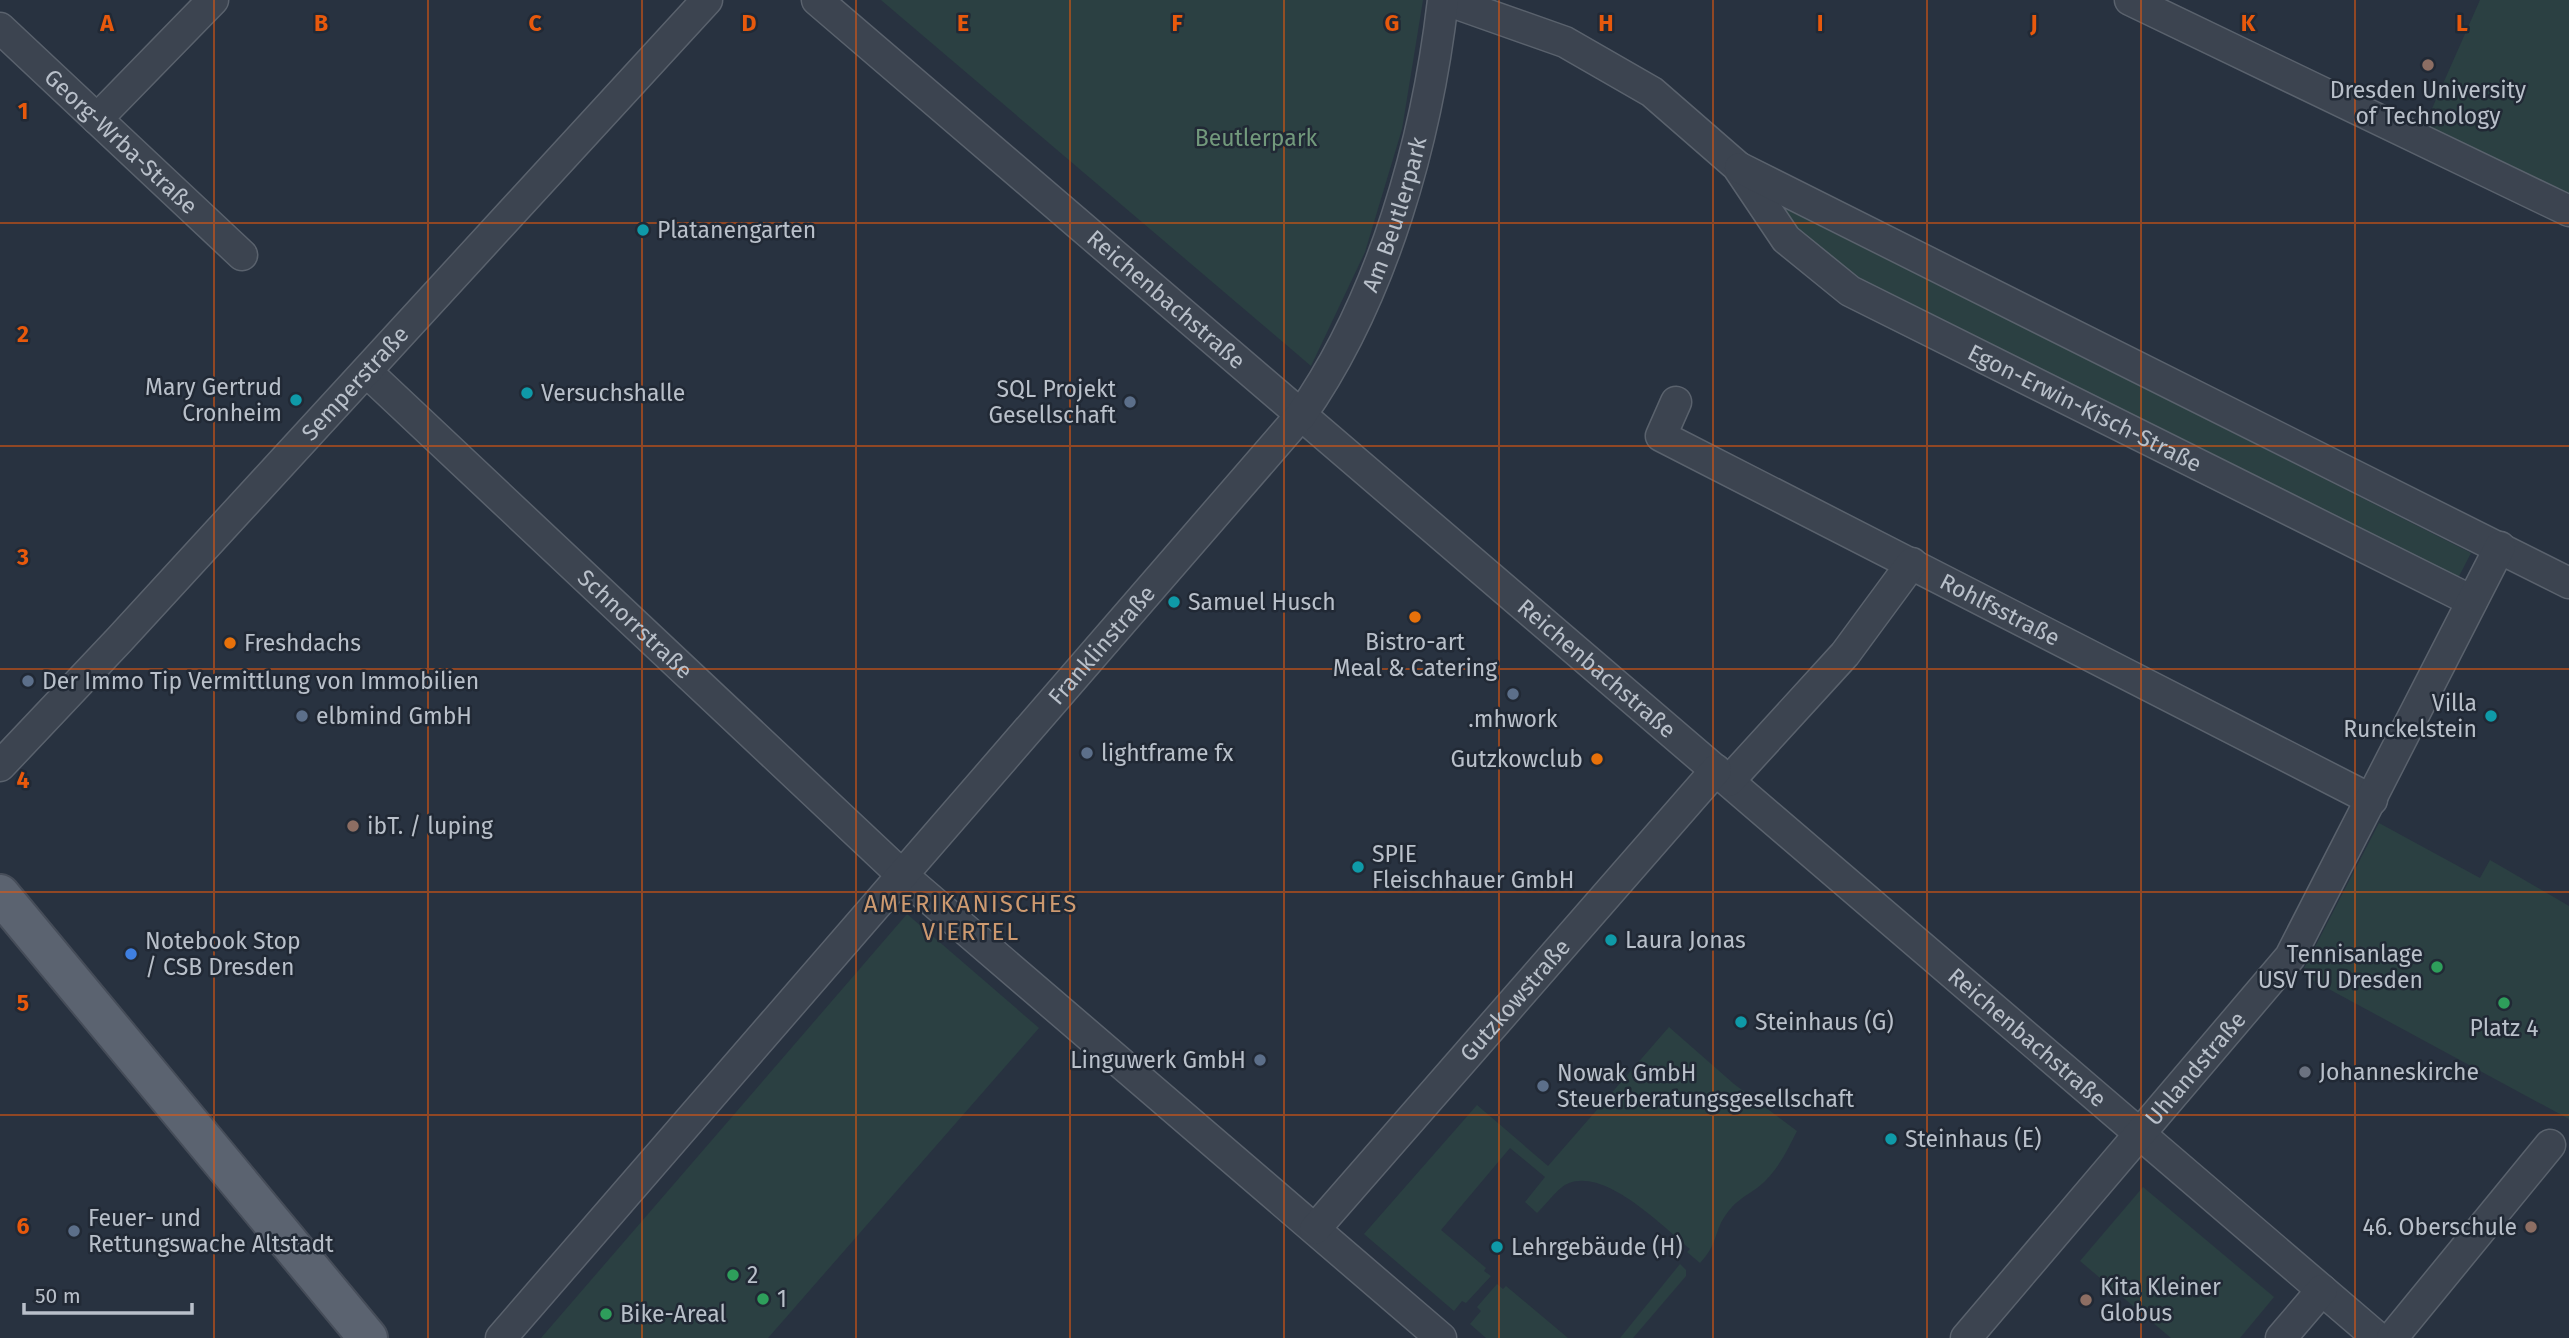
<svg xmlns="http://www.w3.org/2000/svg" width="2569" height="1338" font-family="'Fira Sans',sans-serif">
  <style>
    .green { fill: #2b4042 }
    .lines { fill: none; stroke-linecap: round; stroke-linejoin: round }
    .minor-casing { stroke: #5a626d; stroke-width: 33 }
    .major-casing { stroke: #464d59; stroke-width: 42 }
    .minor { stroke: #3c4450; stroke-width: 30 }
    .major { stroke: #5b6370; stroke-width: 38 }
    .grid { fill: none; stroke: #e8590c; stroke-width: 2; stroke-opacity: 0.55 }
    .education-dot { fill: #8d6e63; stroke: #212935; stroke-width: 2.5 }
    .culture-dot { fill: #0f9aa8; stroke: #212935; stroke-width: 2.5 }
    .service-dot { fill: #5c6f8a; stroke: #212935; stroke-width: 2.5 }
    .food-dot { fill: #e8710a; stroke: #212935; stroke-width: 2.5 }
    .shop-dot { fill: #3f7fe0; stroke: #212935; stroke-width: 2.5 }
    .leisure-dot { fill: #2e9e5b; stroke: #212935; stroke-width: 2.5 }
    .worship-dot { fill: #6b7280; stroke: #212935; stroke-width: 2.5 }
    .labels { text-anchor: middle; stroke-width: 5; stroke-linejoin: round; paint-order: stroke }
    .poi-label { font-size: 23px; fill: #b9c0ca; stroke: #212935; text-anchor: start }
    .park-label { font-size: 23px; fill: #72997c; stroke: #212935 }
    .street-label { font-size: 23px; fill: #b9c0ca; stroke: #212935 }
    .neighbourhood-label { font-size: 24px; letter-spacing: 2px; fill: #ce9a70; stroke: #212935 }
    .grid-label { font-size: 23px; text-anchor: middle; font-weight: bold; fill: #e8590c; stroke: #212935; stroke-width: 5; stroke-linejoin: round; paint-order: stroke }
  </style>
  <rect width="100%" height="100%" fill="#283240"/>
  <g class="green">
    <path d="M881 0H1423L1402 129 1365 252 1311 366Z"/>
    <path d="M2480 0H2569V199L2423 129Z"/>
    <path d="M1771 199 2471 553 2456 582 1825 262Z"/>
    <path d="M2379 823 2480 878 2490 860 2569 906V1119L2301 974Z"/>
    <path d="M907 914 1039 1028 768 1338H541Z"/>
    <path d="M1669 1027 1734 1084 1797 1131C1787 1151 1776 1174 1757 1188 1744 1197 1734 1202 1725 1216 1714 1232 1718 1244 1700 1263L1687 1252 1690 1249C1662 1226 1607 1169 1569 1183 1558 1187 1546 1205 1537 1213L1525 1202 1545 1177 1510 1148 1441 1230 1486 1268 1484 1271 1491 1276 1466 1303 1462 1301 1454 1311 1364 1234 1477 1105 1548 1166Z"/>
    <path d="M2143 1187 2274 1297 2240 1338H2171L2080 1261Z"/>
    <path d="M1680 1264 1686 1270V1276L1633 1338H1620Z"/>
    <path d="M1497 1284 1503 1289 1506 1286 1568 1338H1486L1470 1324 1481 1311 1477 1307Z"/>
  </g>
  <g class="lines">
    <defs>
      <g id="minor">
        <path id="s1" d="M817 0 2378 1338"/>
        <path id="s2" d="M1446 0 1565 42 1652 92 1737 166 1786 239 1850 291 2472 601"/>
        <path d="M2130 0 2569 211"/>
        <path id="s3" d="M0 28 242 255"/>
        <path d="M97 119 213 0"/>
        <path d="M1740 168 2569 583"/>
        <path id="s4" d="M367 372 902 875 1441 1338"/>
        <path id="s5" d="M1676 402 1661 436 2372 800"/>
        <path id="s6" d="M0 766 120 639 707 0"/>
        <path d="M1729 781 1845 654 1912 563"/>
        <path id="s7" d="M1315 1229 1716 770"/>
        <path id="s8" d="M501 1338 1301 415C1383 298 1427 140 1443 0"/>
        <path id="s9" d="M1966 1338 2290 957 2500 547"/>
        <path d="M2281 1338 2322 1290"/>
        <path d="M2392 1338 2550 1145"/>
      </g>
      <path id="major" d="M0 894 368 1338"/>
    </defs>
    <use href="#minor" class="minor-casing"/>
    <use href="#major" class="major-casing"/>
    <use href="#minor" class="minor"/>
    <use href="#major" class="major"/>
  </g>
  <path class="grid" d="M214 0V1338M428 0V1338M642 0V1338M856 0V1338M1070 0V1338M1284 0V1338M1499 0V1338M1713 0V1338M1927 0V1338M2141 0V1338M2355 0V1338M0 223H2569M0 446H2569M0 669H2569M0 892H2569M0 1115H2569"/>
  <g class="education-dot">
    <circle cx="2428" cy="65" r="7"/>
    <circle cx="353" cy="826" r="7"/>
    <circle cx="2531" cy="1227" r="7"/>
    <circle cx="2086" cy="1300" r="7"/>
  </g>
  <g class="culture-dot">
    <circle cx="643" cy="230" r="7"/>
    <circle cx="527" cy="393" r="7"/>
    <circle cx="296" cy="400" r="7"/>
    <circle cx="1174" cy="602" r="7"/>
    <circle cx="2491" cy="716" r="7"/>
    <circle cx="1358" cy="867" r="7"/>
    <circle cx="1611" cy="940" r="7"/>
    <circle cx="1741" cy="1022" r="7"/>
    <circle cx="1891" cy="1139" r="7"/>
    <circle cx="1497" cy="1247" r="7"/>
  </g>
  <g class="service-dot">
    <circle cx="1130" cy="402" r="7"/>
    <circle cx="28" cy="681" r="7"/>
    <circle cx="1513" cy="694" r="7"/>
    <circle cx="302" cy="716" r="7"/>
    <circle cx="1087" cy="753" r="7"/>
    <circle cx="1260" cy="1060" r="7"/>
    <circle cx="1543" cy="1086" r="7"/>
    <circle cx="74" cy="1231" r="7"/>
  </g>
  <g class="food-dot">
    <circle cx="1415" cy="617" r="7"/>
    <circle cx="230" cy="643" r="7"/>
    <circle cx="1597" cy="759" r="7"/>
  </g>
  <circle class="shop-dot" cx="131" cy="954" r="7"/>
  <g class="leisure-dot">
    <circle cx="2437" cy="967" r="7"/>
    <circle cx="2504" cy="1003" r="7"/>
    <circle cx="733" cy="1275" r="7"/>
    <circle cx="763" cy="1299" r="7"/>
    <circle cx="606" cy="1314" r="7"/>
  </g>
  <circle class="worship-dot" cx="2305" cy="1072" r="7"/>
  <g class="labels">
    <g class="poi-label">
      <text x="2428" y="98" text-anchor="middle">Dresden University<tspan x="2428" dy="26">of Technology</tspan></text>
      <text x="657" y="238">Platanengarten</text>
      <text x="282" y="395" text-anchor="end">Mary Gertrud<tspan x="282" dy="26">Cronheim</tspan></text>
      <text x="1116" y="397" text-anchor="end">SQL Projekt<tspan x="1116" dy="26">Gesellschaft</tspan></text>
      <text x="541" y="401">Versuchshalle</text>
      <text x="1188" y="610">Samuel Husch</text>
      <text x="1415" y="650" text-anchor="middle">Bistro-art<tspan x="1415" dy="26">Meal &amp; Catering</tspan></text>
      <text x="244" y="651">Freshdachs</text>
      <text x="42" y="689">Der Immo Tip Vermittlung von Immobilien</text>
      <text x="2477" y="711" text-anchor="end">Villa<tspan x="2477" dy="26">Runckelstein</tspan></text>
      <text x="316" y="724">elbmind GmbH</text>
      <text x="1513" y="727" text-anchor="middle">.mhwork</text>
      <text x="1101" y="761">lightframe fx</text>
      <text x="1583" y="767" text-anchor="end">Gutzkowclub</text>
      <text x="367" y="834">ibT. / luping</text>
      <text x="1372" y="862">SPIE<tspan x="1372" dy="26">Fleischhauer GmbH</tspan></text>
      <text x="1625" y="948">Laura Jonas</text>
      <text x="145" y="949">Notebook Stop<tspan x="145" dy="26">/ CSB Dresden</tspan></text>
      <text x="2423" y="962" text-anchor="end">Tennisanlage<tspan x="2423" dy="26">USV TU Dresden</tspan></text>
      <text x="1755" y="1030">Steinhaus (G)</text>
      <text x="2504" y="1036" text-anchor="middle">Platz 4</text>
      <text x="1246" y="1068" text-anchor="end">Linguwerk GmbH</text>
      <text x="2319" y="1080">Johanneskirche</text>
      <text x="1557" y="1081">Nowak GmbH<tspan x="1557" dy="26">Steuerberatungsgesellschaft</tspan></text>
      <text x="1905" y="1147">Steinhaus (E)</text>
      <text x="88" y="1226">Feuer- und<tspan x="88" dy="26">Rettungswache Altstadt</tspan></text>
      <text x="2517" y="1235" text-anchor="end">46. Oberschule</text>
      <text x="1511" y="1255">Lehrgebäude (H)</text>
      <text x="747" y="1283">2</text>
      <text x="2100" y="1295">Kita Kleiner<tspan x="2100" dy="26">Globus</tspan></text>
      <text x="777" y="1307">1</text>
      <text x="620" y="1322">Bike-Areal</text>
    </g>
    <g class="park-label">
      <text x="1256" y="146">Beutlerpark</text>
    </g>
    <g class="street-label">
      <text dy="8" stroke="none"><textPath href="#s3" startOffset="166">Georg-Wrba-Straße</textPath></text>
      <text dy="8" stroke="none"><textPath href="#s8" startOffset="1444">Am Beutlerpark</textPath></text>
      <text dy="8" stroke="none"><textPath href="#s1" startOffset="460">Reichenbachstraße</textPath></text>
      <text dy="8" stroke="none"><textPath href="#s6" startOffset="522">Semperstraße</textPath></text>
      <text dy="8" stroke="none"><textPath href="#s2" startOffset="772">Egon-Erwin-Kisch-Straße</textPath></text>
      <text dy="8" stroke="none"><textPath href="#s5" startOffset="418">Rohlfsstraße</textPath></text>
      <text dy="8" stroke="none"><textPath href="#s4" startOffset="368">Schnorrstraße</textPath></text>
      <text dy="8" stroke="none"><textPath href="#s8" startOffset="917">Franklinstraße</textPath></text>
      <text dy="8" stroke="none"><textPath href="#s1" startOffset="1027">Reichenbachstraße</textPath></text>
      <text dy="8" stroke="none"><textPath href="#s7" startOffset="304">Gutzkowstraße</textPath></text>
      <text dy="8" stroke="none"><textPath href="#s1" startOffset="1594">Reichenbachstraße</textPath></text>
      <text dy="8" stroke="none"><textPath href="#s9" startOffset="354">Uhlandstraße</textPath></text>
    </g>
    <g class="neighbourhood-label">
      <text x="971" y="912">AMERIKANISCHES<tspan x="971" dy="28">VIERTEL</tspan></text>
    </g>
  </g>
  <g class="grid-label">
    <text x="107" y="31">A</text>
    <text x="321" y="31">B</text>
    <text x="535" y="31">C</text>
    <text x="749" y="31">D</text>
    <text x="963" y="31">E</text>
    <text x="1177" y="31">F</text>
    <text x="1392" y="31">G</text>
    <text x="1606" y="31">H</text>
    <text x="1820" y="31">I</text>
    <text x="2034" y="31">J</text>
    <text x="2248" y="31">K</text>
    <text x="2462" y="31">L</text>
    <text x="23" y="119">1</text>
    <text x="23" y="342">2</text>
    <text x="23" y="565">3</text>
    <text x="23" y="788">4</text>
    <text x="23" y="1011">5</text>
    <text x="23" y="1234">6</text>
  </g>
  <path d="M24 1303v10h168v-10" fill="none" stroke="#b9c0ca" stroke-width="3.5"/>
  <text x="35" y="1303" font-size="21" fill="#b9c0ca" stroke="#212935" stroke-width="5" paint-order="stroke">50 m</text>
</svg>
